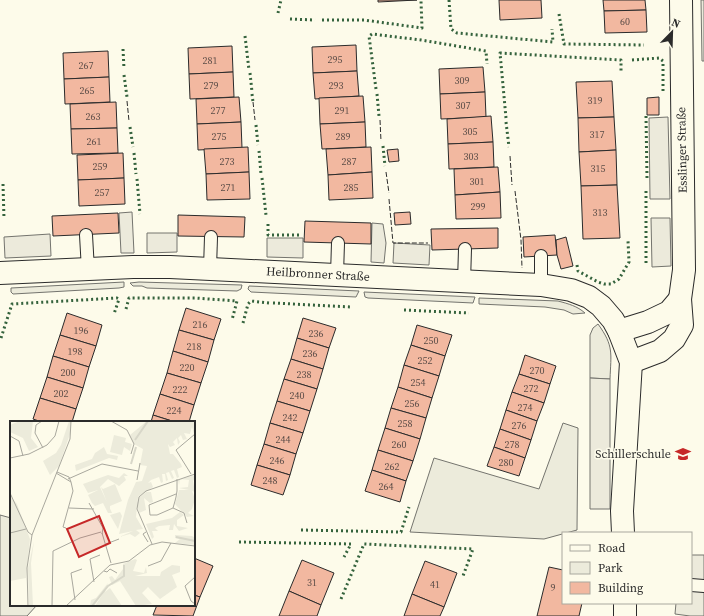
<svg xmlns="http://www.w3.org/2000/svg" width="704" height="616" font-family="'Source Serif 4',serif">
  <style>
    .green { fill: #ecebdb; stroke: #74746e }
    .parking { fill: #eceadb; stroke: #74746e }
    .building { fill: #f2b8a0; stroke: #2b2b2b }
    .lines { fill: none; stroke-linecap: round; stroke-linejoin: round }
    .lane-casing { stroke: #2b2b2b; stroke-width: 14 }
    .street-casing { stroke: #2b2b2b; stroke-width: 24 }
    .lane { stroke: #fdfbea; stroke-width: 12 }
    .street { stroke: #fdfbea; stroke-width: 22 }
    .hedge { stroke: #34623c; stroke-width: 3; stroke-dasharray: 2 3; stroke-linecap: butt }
    .fence { stroke: #2b2b2b; stroke-width: 1; stroke-dasharray: 5 2; stroke-linecap: butt }
    .labels { text-anchor: middle; stroke-width: 3; stroke-linejoin: round; paint-order: stroke }
    .number-label { font-size: 10px; fill: #5d4e48 }
    .street-label { font-size: 12px; fill: #2b2b2b; stroke: #fdfbea }
    .poi-label { font-size: 12px; fill: #2b2b2b; stroke: #fdfbea; text-anchor: end }
    .inset-river { fill: none; stroke: #d8d7c9; stroke-width: 2 }
    .inset-road { fill: none; stroke: #a9a89e; stroke-width: 1 }
    .view { fill: #c62828; fill-opacity: 0.15; stroke: #c62828; stroke-width: 2 }
    .inset-edge { fill: none; stroke: #2b2b2b; stroke-width: 2 }
  </style>
  <rect width="100%" height="100%" fill="#fdfbea"/>
  <g class="green">
    <path d="M124 282V287L119 288 13 294 11 292V288Z"/>
    <path d="M130 283 139 282 242 285 241 289 237 291 147 288 142 286H133Z"/>
    <path d="M249 286 359 291 356 297 251 292 248 289Z"/>
    <path d="M364 292 475 297 473 303 368 298 365 297Z"/>
    <path d="M479 298 558 301C569 304 577 306 585 313L573 314 564 310 545 307 479 304Z"/>
    <path d="M598 324C614 346 611 353 610 379L590 378V335L593 328Z"/>
    <path d="M563 423 578 428 577 530 544 539 410 532 434 458 539 489Z"/>
    <path d="M0 515 11 518V605H37L27 616H0Z"/>
  </g>
  <g class="parking">
    <path d="M701 0H704V61H702Z"/>
    <path d="M668 117 670 199H650L649 118Z"/>
    <path d="M132 212 134 253H121L119 213Z"/>
    <path d="M651 218H670L671 266 652 267Z"/>
    <path d="M372 223 383 224 386 243 384 263 371 262Z"/>
    <path d="M147 233H177V252L147 253Z"/>
    <path d="M50 234 51 256 5 258 4 237Z"/>
    <path d="M267 238H303V258L267 257Z"/>
    <path d="M394 243 430 245 429 265 393 263Z"/>
    <path d="M590 378 610 379V509H590Z"/>
    <path d="M691 555H704V616H690L675 614 676 603H691Z"/>
  </g>
  <g class="building">
    <path d="M378 0H417L378 2Z"/>
    <path d="M499 0H541L542 18 500 20Z"/>
    <path d="M603 0H645L646 10 604 11Z"/>
    <path d="M646 10 647 32 605 33 604 11Z"/>
    <path d="M356 45 357 71 313 73 312 47Z"/>
    <path d="M232 46 233 72 189 74 188 48Z"/>
    <path d="M108 51 109 77 64 79 63 53Z"/>
    <path d="M483 67 485 92 440 94 439 69Z"/>
    <path d="M357 71 359 96 315 99 313 73Z"/>
    <path d="M233 72 234 97 190 99 189 74Z"/>
    <path d="M109 77 110 102 65 104 64 79Z"/>
    <path d="M612 81 614 117 578 118 576 82Z"/>
    <path d="M485 92 486 117 441 119 440 94Z"/>
    <path d="M363 96 365 122 320 124 319 98Z"/>
    <path d="M239 97 241 122 197 124 196 99Z"/>
    <path d="M659 97V115H647V98Z"/>
    <path d="M116 102 117 128 71 129 70 104Z"/>
    <path d="M491 116 493 142 448 144 447 119Z"/>
    <path d="M614 117 616 150 579 152 578 118Z"/>
    <path d="M241 122 242 148 198 150 197 124Z"/>
    <path d="M365 122 366 147 322 149 320 124Z"/>
    <path d="M117 128 118 153 72 154 71 129Z"/>
    <path d="M493 142 494 167 449 169 448 144Z"/>
    <path d="M248 147 249 172 206 174 204 149Z"/>
    <path d="M371 147 372 172 328 175 326 149Z"/>
    <path d="M398 149 399 161 389 162 387 150Z"/>
    <path d="M616 150 617 185 581 186 579 152Z"/>
    <path d="M123 153 124 178 78 180 77 155Z"/>
    <path d="M498 167 500 192 455 195 454 169Z"/>
    <path d="M249 172 250 199 207 200 206 174Z"/>
    <path d="M372 172 373 198 329 200 328 175Z"/>
    <path d="M124 178 125 204 79 206 78 180Z"/>
    <path d="M617 185 620 238 583 239 581 186Z"/>
    <path d="M500 192 501 218 456 219 455 195Z"/>
    <path d="M410 212 411 224 395 225 394 213Z"/>
    <path d="M118 213 119 233 53 236 52 216Z"/>
    <path d="M178 215 245 217 244 237 178 236Z"/>
    <path d="M305 221 371 223V244L304 242Z"/>
    <path d="M498 228V248L432 250 431 229Z"/>
    <path d="M555 235 557 255 524 257 523 237Z"/>
    <path d="M566 237 573 266 561 269 557 255 556 240Z"/>
    <path d="M186 308 221 319 214 340 179 330Z"/>
    <path d="M67 313 102 325 96 346 60 335Z"/>
    <path d="M303 318 336 328 329 348 297 338Z"/>
    <path d="M417 325 452 335 445 356 411 345Z"/>
    <path d="M179 330 214 340 208 362 173 351Z"/>
    <path d="M60 335 96 346 89 367 53 356Z"/>
    <path d="M297 338 329 348 323 369 291 359Z"/>
    <path d="M411 345 445 356 439 376 404 365Z"/>
    <path d="M173 351 208 362 201 383 167 373Z"/>
    <path d="M525 355 556 366 550 384 519 374Z"/>
    <path d="M53 356 89 367 83 388 47 377Z"/>
    <path d="M291 359 323 369 317 389 284 379Z"/>
    <path d="M404 365 439 376 432 398 398 387Z"/>
    <path d="M167 373 201 383 194 405 160 394Z"/>
    <path d="M519 374 550 384 544 403 512 392Z"/>
    <path d="M47 377 83 388 76 409 40 398Z"/>
    <path d="M284 379 317 389 310 411 277 401Z"/>
    <path d="M398 387 432 398 426 418 391 408Z"/>
    <path d="M512 392 544 403 537 421 506 410Z"/>
    <path d="M160 394 194 405 189 422H175L153 415Z"/>
    <path d="M40 398 76 409 72 422H42L33 419Z"/>
    <path d="M277 401 310 411 303 433 270 423Z"/>
    <path d="M391 408 426 418 420 439 385 428Z"/>
    <path d="M506 410 537 421 531 440 500 429Z"/>
    <path d="M153 415 175 422H151Z"/>
    <path d="M270 423 303 433 296 454 264 444Z"/>
    <path d="M385 428 420 439 413 461 378 450Z"/>
    <path d="M500 429 531 440 525 458 494 447Z"/>
    <path d="M264 444 296 454 290 475 257 465Z"/>
    <path d="M494 447 525 458 519 476 487 466Z"/>
    <path d="M378 450 413 461 406 481 372 470Z"/>
    <path d="M257 465 290 475 283 495 251 485Z"/>
    <path d="M372 470 406 481 400 502 365 491Z"/>
    <path d="M194 558 213 566 200 597 194 595Z"/>
    <path d="M302 560 334 573 321 605 289 591Z"/>
    <path d="M425 561 457 573 444 607 412 594Z"/>
    <path d="M549 567 563 570V603H582L579 616H537Z"/>
    <path d="M289 591 321 605 317 616H279Z"/>
    <path d="M412 594 444 607 440 616H404Z"/>
    <path d="M194 595 200 597 193 616 153 615 157 605H194Z"/>
  </g>
  <g class="lines">
    <defs>
      <g id="lane">
        <path d="M86 235 88 270"/>
        <path d="M210 269 211 237"/>
        <path d="M337 275 338 243"/>
        <path d="M464 282 465 249"/>
        <path d="M541 285V256"/>
        <path d="M691 585 704 586"/>
      </g>
      <g id="street">
        <path d="M0 273 133 267H170L541 285 571 290 589 297 601 306 613 320 619 331 631 362 622 511 623 533"/>
        <path d="M619 331 648 322 669 312 680 299"/>
        <path d="M631 362 660 351 674 339 682 325 680 299 684 270 681 0"/>
        <path d="M625 603V616"/>
      </g>
    </defs>
    <use href="#lane" class="lane-casing"/>
    <use href="#street" class="street-casing"/>
    <use href="#lane" class="lane"/>
    <use href="#street" class="street"/>
    <g class="hedge">
      <path d="M449 0 451 29 457 33 553 42 552 29"/>
      <path d="M278 13 281 0"/>
      <path d="M559 14 564 44 644 45"/>
      <path d="M290 19 315 20"/>
      <path d="M322 20H364L422 28 421 1"/>
      <path d="M245 36 249 70"/>
      <path d="M123 49 124 69"/>
      <path d="M632 60 659 58 663 61V93"/>
      <path d="M250 73 252 92"/>
      <path d="M124 75 127 97"/>
      <path d="M376 89 369 36 372 34 421 40 486 51 487 64"/>
      <path d="M252 94 253 102"/>
      <path d="M377 94 379 116"/>
      <path d="M646 116 647 179"/>
      <path d="M506 118 500 53 621 60V73"/>
      <path d="M506 122 509 147"/>
      <path d="M256 125 258 145"/>
      <path d="M130 127 133 147"/>
      <path d="M383 146 385 166"/>
      <path d="M259 151 261 174"/>
      <path d="M134 153 136 174"/>
      <path d="M262 178 266 215"/>
      <path d="M137 179 140 214"/>
      <path d="M3 184 4 219"/>
      <path d="M646 191V265"/>
      <path d="M268 224V235H302"/>
      <path d="M577 265 578 271 598 282 604 284H611L619 279 629 262 628 241"/>
      <path d="M273 303 351 307"/>
      <path d="M126 309 129 298H195L237 301 232 320"/>
      <path d="M404 310 469 313"/>
      <path d="M243 323 248 304 251 301 269 303"/>
      <path d="M1 338 12 304 117 298 119 299 114 314"/>
      <path d="M301 530 401 532 409 507"/>
      <path d="M239 542 351 544 344 557"/>
      <path d="M341 599 364 544 473 549 463 576"/>
    </g>
    <g class="fence">
      <path d="M127 101 129 121"/>
      <path d="M253 102 255 120"/>
      <path d="M380 120 381 141"/>
      <path d="M510 156 512 185"/>
      <path d="M386 172 389 193"/>
      <path d="M515 191 521 240 522 268"/>
      <path d="M389 199 393 243H428"/>
    </g>
  </g>
  <defs>
    <symbol id="school-bare" viewBox="-9 -9 18 18"><path d="M0-5L7-2L0 1L-7-2ZM-4 1L0 2.5L4 1V4Q0 6-4 4Z" fill="#c62828" stroke="#fdfbea" stroke-width="2.5" paint-order="stroke"/></symbol>
  </defs>
  <g fill-rule="evenodd">
    <use href="#school-bare" x="672" y="443" width="22" height="22"/>
  </g>
  <g class="labels">
    <g class="number-label">
      <text x="625" y="25">60</text>
      <text x="335" y="63">295</text>
      <text x="210" y="64">281</text>
      <text x="86" y="69">267</text>
      <text x="462" y="84">309</text>
      <text x="211" y="89">279</text>
      <text x="336" y="89">293</text>
      <text x="87" y="94">265</text>
      <text x="595" y="104">319</text>
      <text x="463" y="109">307</text>
      <text x="218" y="114">277</text>
      <text x="342" y="114">291</text>
      <text x="93" y="120">263</text>
      <text x="470" y="135">305</text>
      <text x="597" y="138">317</text>
      <text x="219" y="140">275</text>
      <text x="343" y="140">289</text>
      <text x="94" y="145">261</text>
      <text x="471" y="160">303</text>
      <text x="227" y="165">273</text>
      <text x="349" y="165">287</text>
      <text x="100" y="170">259</text>
      <text x="598" y="172">315</text>
      <text x="477" y="185">301</text>
      <text x="228" y="191">271</text>
      <text x="351" y="191">285</text>
      <text x="102" y="196">257</text>
      <text x="478" y="210">299</text>
      <text x="600" y="216">313</text>
      <text x="200" y="328">216</text>
      <text x="81" y="334">196</text>
      <text x="316" y="337">236</text>
      <text x="431" y="344">250</text>
      <text x="194" y="350">218</text>
      <text x="75" y="355">198</text>
      <text x="310" y="357">236</text>
      <text x="425" y="364">252</text>
      <text x="187" y="371">220</text>
      <text x="537" y="374">270</text>
      <text x="68" y="376">200</text>
      <text x="304" y="378">238</text>
      <text x="418" y="386">254</text>
      <text x="531" y="392">272</text>
      <text x="180" y="393">222</text>
      <text x="61" y="397">202</text>
      <text x="297" y="399">240</text>
      <text x="412" y="407">256</text>
      <text x="525" y="411">274</text>
      <text x="174" y="414">224</text>
      <text x="290" y="421">242</text>
      <text x="405" y="427">258</text>
      <text x="519" y="429">276</text>
      <text x="283" y="443">244</text>
      <text x="399" y="448">260</text>
      <text x="512" y="448">278</text>
      <text x="277" y="464">246</text>
      <text x="506" y="466">280</text>
      <text x="392" y="470">262</text>
      <text x="270" y="484">248</text>
      <text x="386" y="490">264</text>
      <text x="312" y="586">31</text>
      <text x="435" y="588">41</text>
      <text x="553" y="591">9</text>
    </g>
    <g class="street-label">
      <text transform="translate(682 150) rotate(-91)" y="4">Esslinger Straße</text>
      <text transform="translate(318 274) rotate(3)" y="4">Heilbronner Straße</text>
    </g>
    <g class="poi-label">
      <text x="671" y="458">Schillerschule</text>
    </g>
  </g>
  <g transform="translate(10 421)">
    <rect width="185" height="185" fill="#fdfbea"/>
    <path d="M10 0H23L21 17 28 26 19 30 13 17 0 11V4ZM59 0H61V10L49 45 40 54 33 40 46 32 51 24ZM137 0H185V11L184 13 182 6 180 13 174 12 177 18 173 19 171 14 168 17 170 21 168 24 167 17 163 21 165 24 160 26 158 23 160 33H163L171 43 172 46 167 48 169 56 167 57 164 49 161 50 164 57 162 58 159 51 156 52 158 59 156 60 155 53H152L153 61 151 62 149 56 141 59 138 62 141 61 143 66 128 76 126 96 133 108 126 109 130 112 125 116 120 113 109 116 123 110 109 113 118 79 126 61 132 60 137 45 130 44 133 28 124 23 120 14ZM104 14 116 17 115 21 122 23 120 30 114 26 112 34 100 31ZM94 26 97 33 108 35 107 39 99 37 66 50 65 44 82 38 85 32ZM114 52 118 55H114L116 59 109 65 98 58 90 66 102 92H98L93 82 85 85 82 82 78 74 88 69 78 72 73 63 98 54 109 57ZM185 54V60V57L183 60 185 71 182 70 185 78 182 88 178 92 184 95 177 96 165 83 169 69H179L169 67 178 66 179 59 170 58 169 64 168 59ZM105 63 112 80 100 85V89L91 66 93 68ZM136 71H141L143 81 140 82 134 77 136 89 129 92 127 83 129 77ZM0 75 7 83 20 118 16 157 0 160ZM110 91 112 95 108 108 100 94ZM170 91 174 94 167 99V105L178 107 169 110 164 103 163 109H159L160 104 149 105 145 107 148 110H142L144 116 142 118 136 103 162 97ZM165 114 182 115 185 117V124L165 122 170 118 165 117ZM24 120 21 142 23 185H19L18 147ZM125 138 127 139 123 150 134 152 136 146 137 152 125 155H150L151 151 162 144 170 145V151L162 154 167 166 150 178 138 166 132 172 142 183 126 185 110 160 102 164 99 156 102 155 105 159 113 148V143ZM98 162 95 171 100 167 112 185H85L94 171 84 185H80L81 179 86 177Z" fill="#ecebdb"/>
    <path class="inset-river" d="M125 19 138 0M121 43 126 26M166 116 185 120M82 185 98 165 114 155V144"/>
    <path class="inset-road" d="M32 0 26 4 25 12 33 27M101 0 117 9 124 23 121 33M0 15 9 20 13 35M0 37 19 33 37 24 45 15 49 0M46 52 61 61 59 56 47 51M181 53 166 29 185 13M58 58 92 43 128 50M127 59 130 42M0 72 18 111 22 114M166 73 139 84 140 94H147L163 87 165 80 166 76 167 70V58M79 82 93 107 92 113M59 87 84 88M163 87 174 92 177 102M56 107 53 106 63 70 61 61M136 111 133 113 138 121M0 112 16 108M92 112 101 142M96 123 109 118M142 123 127 88 129 76 136 70 185 53M138 145 151 140 161 122M94 150 97 151 100 148 107 152M185 156 175 165 181 180 185 183M84 161 80 138 90 134M65 179 61 152 72 148M18 185 17 147 22 114 60 18 61 0M42 185 43 130 70 117 91 111M56 185 100 144 119 140 140 124 152 121 185 125"/>
    <path class="view" d="M89 95 100 122 69 136 57 108Z"/>
    <rect width="185" height="185" class="inset-edge"/>
  </g>
  <rect x="562" y="532" width="130" height="72" fill="#fdfbea" stroke="#a9a89e"/>
  <rect x="570" y="545" width="20" height="6" fill="#fdfbea" stroke="#a9a89e"/>
  <text x="598" y="552" font-size="12" fill="#2b2b2b">Road</text>
  <rect x="570" y="562" width="20" height="12" fill="#ecebdb" stroke="#a9a89e"/>
  <text x="598" y="572" font-size="12" fill="#2b2b2b">Park</text>
  <rect x="570" y="582" width="20" height="12" fill="#f2b8a0" stroke="#a9a89e"/>
  <text x="598" y="592" font-size="12" fill="#2b2b2b">Building</text>
  <g transform="translate(672 32) rotate(23)" stroke="#fdfbea" stroke-width="3" paint-order="stroke">
  <path d="M0-3L7 15L0 10L-7 15Z" fill="#2b2b2b"/>
  <text y="-6" font-size="11" font-weight="bold" text-anchor="middle" fill="#2b2b2b">N</text>
  </g>
</svg>
